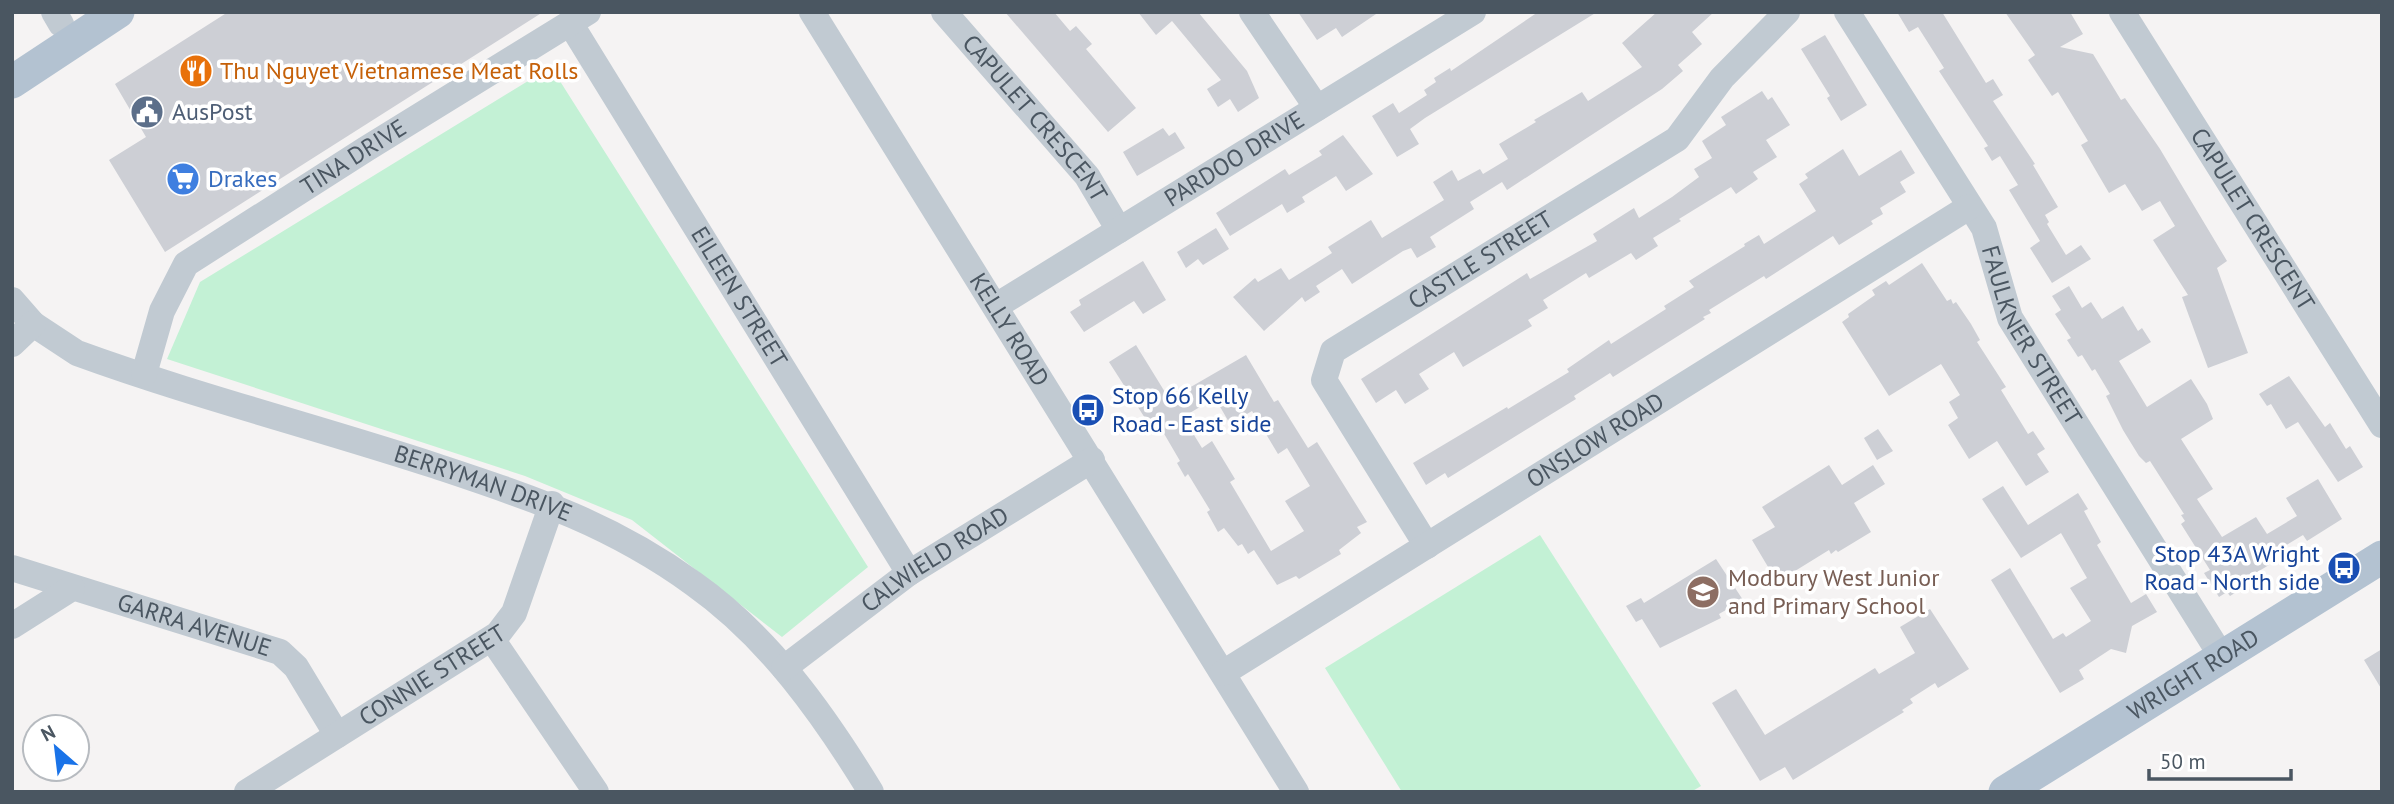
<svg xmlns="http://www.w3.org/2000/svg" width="2394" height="804" font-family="'PT Sans',sans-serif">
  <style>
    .green { fill: #c3f1d5 }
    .building { fill: #cdcfd5; fill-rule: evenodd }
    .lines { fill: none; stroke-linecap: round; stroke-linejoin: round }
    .minor { stroke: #c1cad2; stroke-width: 26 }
    .major { stroke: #b3c2d1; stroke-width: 33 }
    .labels { text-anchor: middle; stroke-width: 7; stroke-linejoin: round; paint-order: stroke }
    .food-label { font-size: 24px; fill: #c56008; stroke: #fff; text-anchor: start }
    .service-label { font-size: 24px; fill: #4e5e75; stroke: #fff; text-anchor: start }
    .street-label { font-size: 24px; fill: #4a5661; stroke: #fff }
    .shop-label { font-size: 24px; fill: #366cbe; stroke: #fff; text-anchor: start }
    .transit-label { font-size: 24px; fill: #164399; stroke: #fff; text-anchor: start }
    .education-label { font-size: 24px; fill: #785e54; stroke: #fff; text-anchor: start }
  </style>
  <rect width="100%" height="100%" fill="#f5f3f3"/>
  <g class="green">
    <path d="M551 67 868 567 782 637 632 520 525 476 167 359 200 282Z"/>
    <path d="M1540 535 1701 786 1691 792H1402L1325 668Z"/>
  </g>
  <g class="building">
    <path d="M228 12H543L165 252 109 160 146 137 115 84Z"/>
    <path d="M1005 12H1054L1070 31 1076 26 1092 44 1086 49 1136 108 1108 132Z"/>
    <path d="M1138 12H1198L1247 71 1259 98 1238 112 1230 99 1218 107 1207 89 1221 80 1172 21 1156 35Z"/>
    <path d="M1298 12H1379L1342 37 1336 28 1317 40Z"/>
    <path d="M1538 12H1597L1425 118 1410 129 1419 144 1397 157 1372 116 1393 103 1399 113 1427 95 1424 90 1436 82 1434 78 1450 68 1451 71Z"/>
    <path d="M1657 12H1714L1692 32 1702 44 1678 65 1683 71 1662 89 1507 190 1502 182 1470 202 1474 209 1430 237 1436 247 1417 258 1411 248 1403 251 1352 284 1342 269 1316 286 1320 292 1305 302 1302 297 1264 331 1233 297 1255 278 1258 282 1281 268 1289 280 1332 253 1328 247 1371 220 1382 238 1444 200 1433 182 1452 170 1458 181 1480 169 1483 174 1508 159 1499 144 1536 122 1534 120 1582 92 1588 101 1642 67 1622 43Z"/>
    <path d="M1897 12H1942L1986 83 1993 79 2003 95 1993 101 2035 164 2033 165 2058 207 2045 215 2049 222 2047 224 2066 255 2081 245 2091 259 2052 283 2030 248 2040 241 2009 190 2018 185 2000 156 1992 161 1984 148 1988 146 1939 71 1944 68 1918 27 1909 32Z"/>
    <path d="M2005 12H2070L2083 34 2060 47 2093 54 2121 100 2125 98 2160 149 2227 261 2217 268 2248 353 2208 368 2182 297 2188 295 2153 240 2175 226 2160 201 2142 211 2125 184 2109 193 2081 145 2088 141 2058 92 2052 96 2028 60 2035 55Z"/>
    <path d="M1825 35 1867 105 1841 121 1827 98 1830 96 1801 49Z"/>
    <path d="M1762 91 1768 100 1772 97 1790 125 1766 140 1777 157 1753 172 1758 179 1736 194 1731 187 1679 219 1681 221 1653 238 1658 246 1636 260 1631 253 1589 278 1586 273 1543 300 1548 308 1528 320 1532 326 1463 367 1454 352 1419 374 1429 389 1405 404 1396 390 1376 403 1361 379 1527 273 1530 279 1597 241 1593 234 1634 208 1639 218 1672 197 1699 177 1694 169 1712 158 1702 141 1726 125 1721 117Z"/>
    <path d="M1163 128 1169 136 1175 132 1185 148 1137 176 1123 152Z"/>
    <path d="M1343 135 1373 174 1346 191 1336 176 1302 197 1305 202 1287 213 1282 204 1230 236 1216 213 1285 169 1289 175 1322 155 1319 151Z"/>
    <path d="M1843 149 1859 176 1901 150 1915 173 1900 182 1906 192 1880 208 1883 214 1871 221 1873 224 1839 245 1833 236 1766 279 1764 276 1709 310 1711 313 1703 317 1705 319 1613 377 1610 373 1574 396 1576 399 1448 478 1445 473 1426 485 1413 463 1507 407 1508 409 1569 372 1567 369 1609 340 1611 344 1666 309 1664 306 1694 287 1689 281 1745 246 1744 244 1759 235 1764 244 1816 211 1799 184 1808 178 1805 174Z"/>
    <path d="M1216 228 1229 249 1203 265 1198 259 1186 268 1177 252Z"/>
    <path d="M1143 261 1166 300 1143 314 1134 301 1084 332 1070 312 1081 305 1079 300Z"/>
    <path d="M1922 263 1947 301 1951 299 1953 304 1956 302 1971 324 1980 340 1977 342 2006 387 2001 390 2028 434 2033 431 2045 449 2037 454 2049 472 2026 486 1997 441 1969 459 1948 425 1958 418 1949 402 1960 395 1941 364 1889 396 1842 322 1849 317 1848 314 1875 295 1872 290 1886 281 1889 285Z"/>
    <path d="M2069 286 2082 308 2091 302 2102 319 2123 306 2138 331 2142 328 2151 342 2119 361 2147 407 2191 379 2207 404 2213 419 2181 439 2213 489 2197 499 2222 537 2256 517 2267 534 2297 516 2286 498 2318 479 2342 519 2307 541 2303 535 2275 552 2279 559 2244 580 2248 585 2230 596 2227 592 2219 597 2204 573 2210 570 2181 524 2185 521 2181 515 2184 514 2150 461 2146 463 2139 456 2123 430 2106 396 2110 394 2095 369 2092 371 2082 355 2078 357 2067 340 2071 338 2055 314 2061 310 2052 296Z"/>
    <path d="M1136 345 1168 397 1187 385 1189 388 1246 355 1274 402 1278 400 1308 448 1317 442 1367 522 1357 527 1361 533 1339 550 1341 554 1299 579 1296 576 1277 585 1254 550 1248 554 1242 544 1238 546 1224 528 1218 532 1207 512 1210 510 1188 474 1185 477 1177 463 1180 461 1159 425 1152 429 1109 362ZM1215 398 1230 424 1252 411 1278 454 1287 448 1310 486 1285 501 1304 531 1271 551 1230 482 1235 479 1212 441 1202 448 1183 417Z"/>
    <path d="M2289 376 2325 427 2330 423 2346 449 2350 446 2363 467 2338 482 2298 422 2286 429 2271 404 2267 406 2259 394Z"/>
    <path d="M1878 429 1893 451 1877 460 1864 438Z"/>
    <path d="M1829 465 1842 485 1873 465 1885 484 1854 503 1871 532 1838 552 1836 550 1831 554 1829 550 1777 582 1752 540 1775 527 1762 507Z"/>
    <path d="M2003 486 2028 525 2078 493 2088 509 2084 511 2101 542 2097 545 2131 603 2146 594 2157 612 2132 626 2126 653 2111 649 2079 670 2084 679 2060 693 1991 580 2010 568 2053 639 2063 633 2066 637 2091 621 2070 588 2087 578 2061 533 2021 558 1982 499Z"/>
    <path d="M1716 559 1743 600 1719 614 1721 618 1660 648 1642 619 1636 622 1626 606 1641 598 1644 603Z"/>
    <path d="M1930 609 1969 669 1938 688 1935 683 1910 699 1913 703 1902 710 1904 712 1793 780 1785 767 1760 781 1712 703 1736 689 1765 735 1875 668 1879 674 1915 653 1900 627Z"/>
    <path d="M2382 649V690L2364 660Z"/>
  </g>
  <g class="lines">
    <g class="minor">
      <path d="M54 12 61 24"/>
      <path id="s1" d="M812 12 1296 792"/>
      <path id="s2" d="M944 12 1087 176 1119 230"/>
      <path d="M1252 12 1317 108"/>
      <path id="s3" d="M1847 12 1984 228 2010 318 2222 657"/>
      <path id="s4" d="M2122 12 2382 425"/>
      <path id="s5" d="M570 23 909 573"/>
      <path id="s6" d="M12 300 33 324 77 353C195 396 317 427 436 466 532 498 610 523 694 584 769 637 824 715 871 792"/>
      <path id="s7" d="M996 306 1473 12"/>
      <path d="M12 344 33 324"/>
      <path id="s8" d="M144 374 162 311 186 264 366 149 588 12"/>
      <path id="s9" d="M1427 546 1324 380 1333 351 1677 139 1722 78 1787 12"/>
      <path id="s10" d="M12 568 280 652 296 667 337 735"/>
      <path d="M12 626 72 588"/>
      <path d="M492 639 596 792"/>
      <path id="s11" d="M784 668 909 573 1092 460"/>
      <path id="s12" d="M1223 673 1969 207"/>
      <path id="s13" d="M247 792 498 634 514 613 552 504"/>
    </g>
    <g class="major">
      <path d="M12 82 118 12"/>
      <path id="s14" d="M2005 792 2382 557"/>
    </g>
  </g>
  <defs>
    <symbol id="restaurant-disc" viewBox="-11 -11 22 22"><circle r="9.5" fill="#e8710a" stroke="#fff"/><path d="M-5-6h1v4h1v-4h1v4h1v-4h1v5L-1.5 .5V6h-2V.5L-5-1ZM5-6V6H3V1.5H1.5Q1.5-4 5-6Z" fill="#fff"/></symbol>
    <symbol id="civic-disc" viewBox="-11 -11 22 22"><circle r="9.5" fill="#5c6f8a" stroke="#fff"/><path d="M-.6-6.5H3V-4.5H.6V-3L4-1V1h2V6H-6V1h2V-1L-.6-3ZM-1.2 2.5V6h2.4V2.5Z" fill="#fff"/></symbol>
    <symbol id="supermarket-disc" viewBox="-11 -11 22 22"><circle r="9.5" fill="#3f7fe0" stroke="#fff"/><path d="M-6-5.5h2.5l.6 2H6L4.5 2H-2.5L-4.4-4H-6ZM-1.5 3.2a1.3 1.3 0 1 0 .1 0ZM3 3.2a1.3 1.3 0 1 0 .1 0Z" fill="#fff"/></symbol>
    <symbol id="bus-disc" viewBox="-11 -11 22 22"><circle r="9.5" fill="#1a4fb4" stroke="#fff"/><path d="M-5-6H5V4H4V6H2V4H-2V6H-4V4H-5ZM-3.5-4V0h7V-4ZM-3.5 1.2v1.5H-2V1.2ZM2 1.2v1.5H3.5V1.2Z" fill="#fff"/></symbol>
    <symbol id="school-disc" viewBox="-11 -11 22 22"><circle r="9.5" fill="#8d6e63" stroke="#fff"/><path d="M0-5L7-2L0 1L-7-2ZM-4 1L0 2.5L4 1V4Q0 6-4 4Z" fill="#fff"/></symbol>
  </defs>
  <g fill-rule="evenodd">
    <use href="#restaurant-disc" x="177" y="52" width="38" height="38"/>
    <use href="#civic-disc" x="128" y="93" width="38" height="38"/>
    <use href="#supermarket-disc" x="164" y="160" width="38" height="38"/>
    <use href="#bus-disc" x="1069" y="391" width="38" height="38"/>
    <use href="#bus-disc" x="2325" y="549" width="38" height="38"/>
    <use href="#school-disc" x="1684" y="573" width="38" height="38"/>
  </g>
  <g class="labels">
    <g class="food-label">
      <text x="220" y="79">Thu Nguyet Vietnamese Meat Rolls</text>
    </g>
    <g class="service-label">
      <text x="172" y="120">AusPost</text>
    </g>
    <g class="street-label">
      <text dy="8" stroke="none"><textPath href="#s2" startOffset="140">CAPULET CRESCENT</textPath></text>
      <text dy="8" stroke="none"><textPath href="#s8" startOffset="317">TINA DRIVE</textPath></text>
      <text dy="8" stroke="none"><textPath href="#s7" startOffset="280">PARDOO DRIVE</textPath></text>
      <text dy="8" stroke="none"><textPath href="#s4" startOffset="245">CAPULET CRESCENT</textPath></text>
      <text dy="8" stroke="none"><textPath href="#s9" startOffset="399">CASTLE STREET</textPath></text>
      <text dy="8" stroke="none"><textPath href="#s5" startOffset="322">EILEEN STREET</textPath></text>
      <text dy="8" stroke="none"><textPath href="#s1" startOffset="374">KELLY ROAD</textPath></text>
      <text dy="8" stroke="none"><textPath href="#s3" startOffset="374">FAULKNER STREET</textPath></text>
      <text dy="8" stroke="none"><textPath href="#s12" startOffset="439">ONSLOW ROAD</textPath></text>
      <text dy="8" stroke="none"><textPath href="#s6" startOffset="511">BERRYMAN DRIVE</textPath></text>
      <text dy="8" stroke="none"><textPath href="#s11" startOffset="186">CALWIELD ROAD</textPath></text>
      <text dy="8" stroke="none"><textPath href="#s10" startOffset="191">GARRA AVENUE</textPath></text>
      <text dy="8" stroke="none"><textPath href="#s13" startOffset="219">CONNIE STREET</textPath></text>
      <text dy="8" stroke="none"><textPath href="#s14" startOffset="222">WRIGHT ROAD</textPath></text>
    </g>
    <g class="shop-label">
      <text x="208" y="187">Drakes</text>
    </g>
    <g class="transit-label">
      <text x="1112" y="404">Stop 66 Kelly<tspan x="1112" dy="28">Road - East side</tspan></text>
      <text x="2320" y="562" text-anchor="end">Stop 43A Wright<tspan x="2320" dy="28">Road - North side</tspan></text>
    </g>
    <g class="education-label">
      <text x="1728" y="586">Modbury West Junior<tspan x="1728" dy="28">and Primary School</tspan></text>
    </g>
  </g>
  <rect width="2394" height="804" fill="none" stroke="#4a5661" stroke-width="28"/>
  <g transform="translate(56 748) rotate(332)"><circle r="33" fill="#ffffff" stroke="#b7bbc0" stroke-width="2"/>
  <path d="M0-5L12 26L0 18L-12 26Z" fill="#1a73e8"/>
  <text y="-10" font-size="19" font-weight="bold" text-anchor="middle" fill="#4a5661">N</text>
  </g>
  <path d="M2149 769v10h142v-10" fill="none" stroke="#4a5661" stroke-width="3.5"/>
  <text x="2160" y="769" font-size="21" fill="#4a5661" stroke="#ffffff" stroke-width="5" paint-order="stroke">50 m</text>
</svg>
